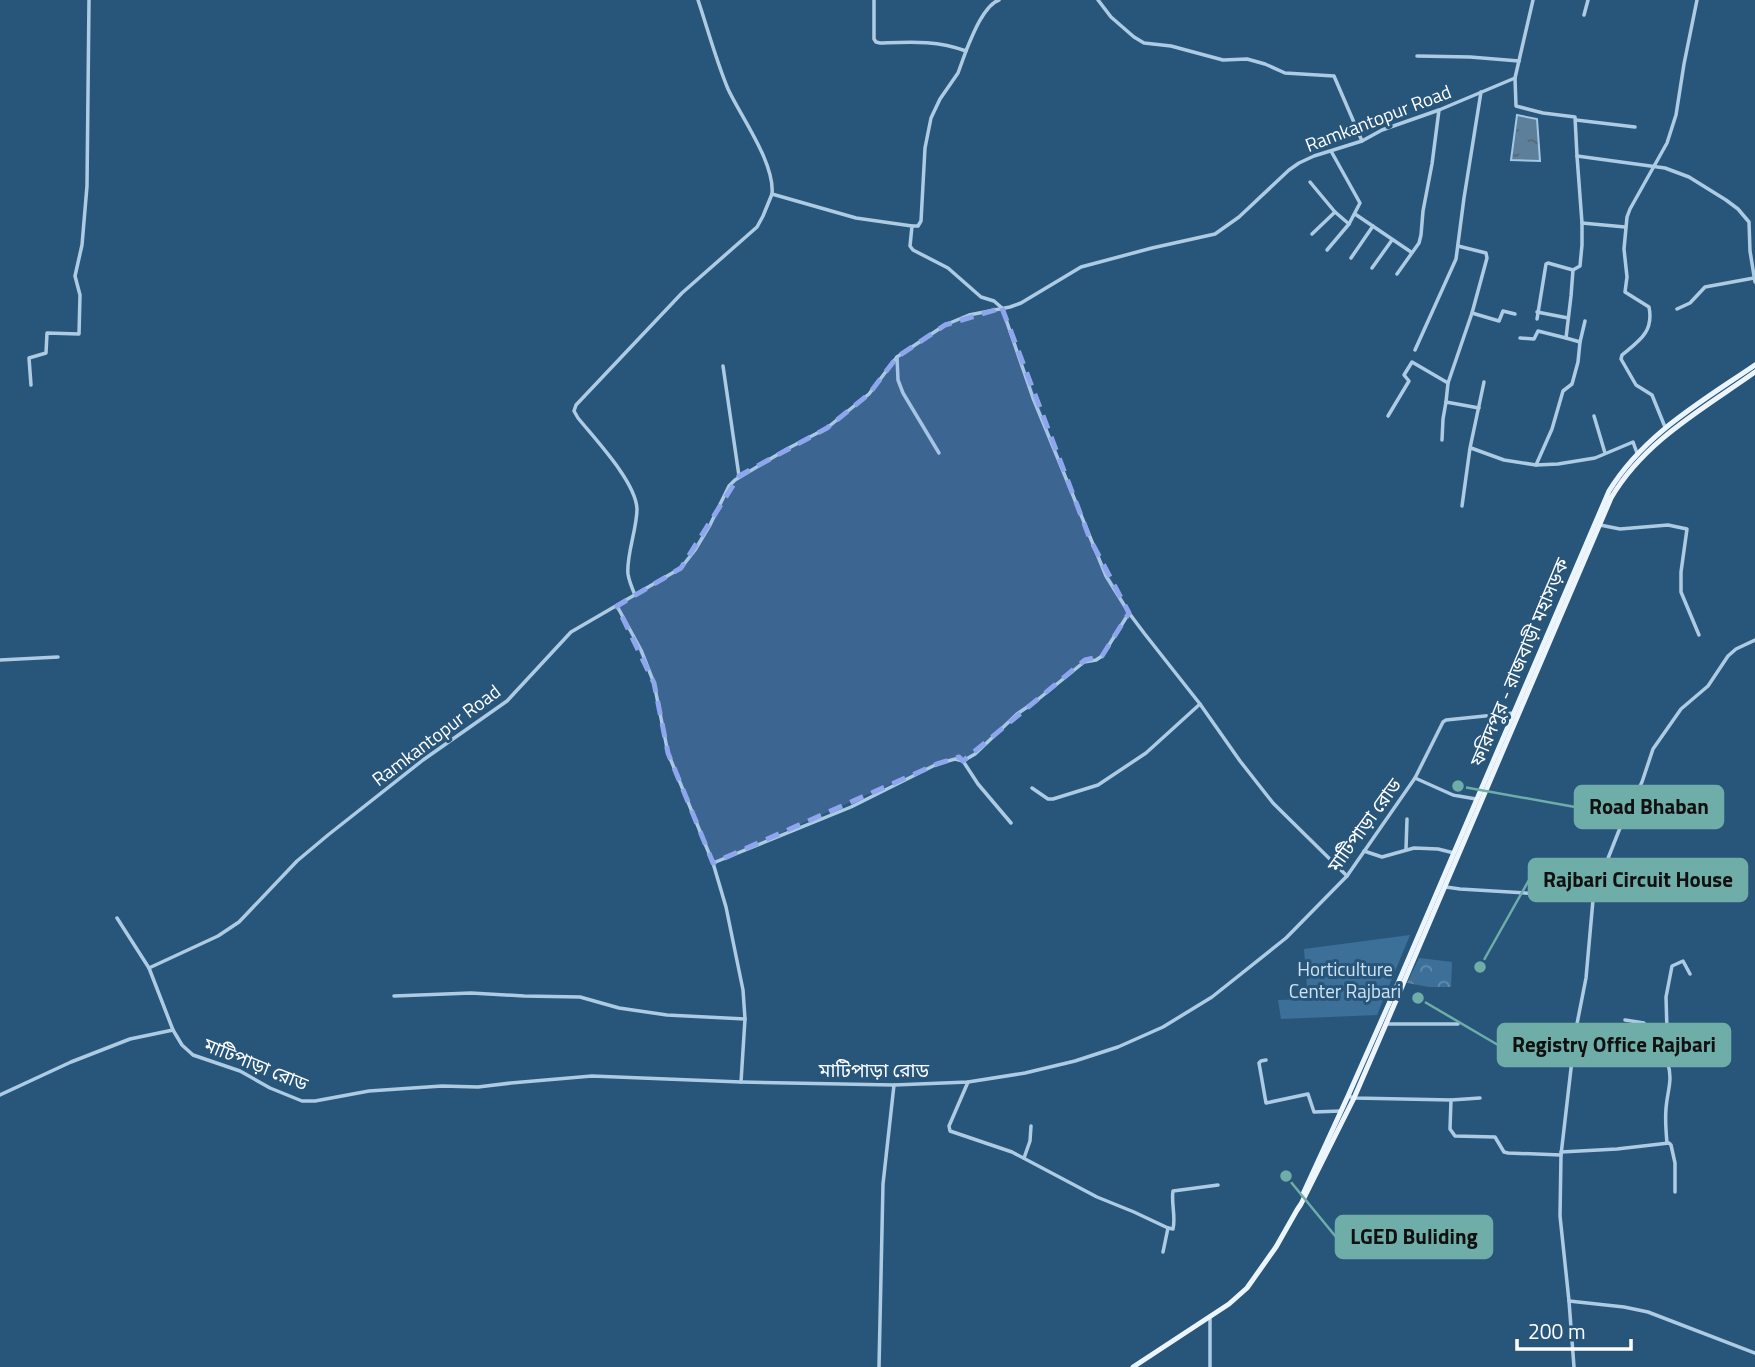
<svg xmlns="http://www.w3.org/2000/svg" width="1755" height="1367" font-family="'Titillium Web','Noto Sans Bengali',sans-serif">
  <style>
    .forest { fill: url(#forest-crowns) }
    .garden { fill: #3c7098 }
    .water { fill: url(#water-ripples); stroke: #a1c8e4; stroke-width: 2 }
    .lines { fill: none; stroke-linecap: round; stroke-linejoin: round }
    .street { stroke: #adcce4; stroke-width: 3.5 }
    .primary { stroke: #ecf4fc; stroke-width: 5 }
    .marked { fill: #8ea6ec; fill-opacity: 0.2; stroke: #8ea6ec; stroke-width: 5; stroke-dasharray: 14 9; stroke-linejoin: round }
    .labels { text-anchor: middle; stroke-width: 6; stroke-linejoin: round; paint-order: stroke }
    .street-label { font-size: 19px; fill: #fff; stroke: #28567b }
    .park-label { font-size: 19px; fill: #cfe4f3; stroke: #28567b }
    .leader { fill: none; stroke: #6fada8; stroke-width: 2.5 }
    .callout-dot { fill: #6fada8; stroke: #28567b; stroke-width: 2.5 }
    .callout { fill: #6fada8; stroke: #6fada8; stroke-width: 2.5 }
    .callout-label { font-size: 21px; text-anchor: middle; font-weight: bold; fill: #111 }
  </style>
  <defs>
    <pattern id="forest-crowns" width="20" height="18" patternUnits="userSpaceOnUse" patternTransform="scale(1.75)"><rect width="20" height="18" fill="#3c7098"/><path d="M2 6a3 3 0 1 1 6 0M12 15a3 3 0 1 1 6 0" fill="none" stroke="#638dad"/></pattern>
    <pattern id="water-ripples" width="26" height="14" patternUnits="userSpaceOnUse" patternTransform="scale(1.75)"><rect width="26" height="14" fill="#5e7f99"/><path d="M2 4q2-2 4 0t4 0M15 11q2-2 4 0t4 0" fill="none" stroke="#566876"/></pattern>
  </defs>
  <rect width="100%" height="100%" fill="#28567b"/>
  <path class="forest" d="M1419 958 1452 962 1451 987H1429L1407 983Z"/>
  <path class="garden" d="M1410 935 1377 1015 1281 1019 1278 1000 1308 999 1304 949Z"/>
  <path class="water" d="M1517 115 1537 119 1540 161 1511 160Z"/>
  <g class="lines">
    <g class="street">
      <path d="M698 0C708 30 716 60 728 89 741 117 775 163 772 194L856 218 912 226 910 246 913 250 948 268 981 297 994 301 1002 308 1033 398 1106 576 1129 613 1144 633 1200 704 1240 761 1273 803 1347 876"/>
      <path d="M874 0V39L876 42 880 43C911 42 936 40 966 51 972 36 984 5 999 0"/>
      <path d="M1098 0 1111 17 1134 37 1144 43 1171 46 1223 60 1247 59 1265 64 1285 73 1334 76 1362 141"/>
      <path d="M1533 0 1515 78 1516 106 1543 113 1575 117 1577 156 1665 168 1689 177 1726 200 1738 209 1749 222 1750 251 1755 282"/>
      <path d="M1584 15 1588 0"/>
      <path d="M1417 56 1470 57 1519 61"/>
      <path d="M1576 120 1635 127"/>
      <path d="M1577 156 1582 223V245L1580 266 1573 270 1571 296 1566 338 1580 342 1578 362 1572 384 1563 391 1552 429 1536 465 1558 464 1595 458 1633 442 1637 453"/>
      <path d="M1310 182 1335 212 1349 224"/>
      <path d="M1355 214 1411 252"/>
      <path d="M1582 223 1625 227"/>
      <path d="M912 226H918L921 221 925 148 931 118 940 99 958 73 966 51"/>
      <path d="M1312 234 1335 212"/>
      <path d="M1327 250 1349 224 1360 203 1331 151"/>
      <path d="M1351 258 1373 226"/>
      <path d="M1372 268 1392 240"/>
      <path d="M1397 274 1419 243 1421 235 1423 211 1432 164 1439 110"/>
      <path d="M1677 309 1690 303 1705 287 1754 278"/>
      <path d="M1537 312 1568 318"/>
      <path d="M1472 313 1499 321 1503 311 1515 314"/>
      <path d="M1537 319 1546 264 1548 263 1573 270"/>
      <path d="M1520 338 1534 339 1538 331 1566 338"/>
      <path d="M1580 342 1585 321"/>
      <path d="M1415 350 1456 259 1464 198 1481 92"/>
      <path d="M897 357 898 380 903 393 939 453"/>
      <path d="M723 366 739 476"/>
      <path d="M31 385 29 358 46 353 47 333 79 334 80 295 75 276 82 245 87 186 89 0"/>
      <path d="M1446 402 1448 383 1472 313 1487 258 1486 253 1458 246"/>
      <path d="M1388 416 1409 381 1404 375 1412 362 1448 383"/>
      <path d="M1594 416 1605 453"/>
      <path d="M1665 427 1652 395 1636 385 1621 359 1622 355C1639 341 1654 332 1649 307L1625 292 1627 277 1624 249 1627 217 1630 209 1667 143 1676 115 1684 64 1697 0"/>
      <path d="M1442 440 1443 419 1446 402 1479 408"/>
      <path d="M1471 448 1504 460 1536 465"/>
      <path d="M1462 506 1470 448 1484 382"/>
      <path d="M1600 525 1620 529 1668 525 1687 529 1681 572V592L1699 635"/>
      <path d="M635 595C632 588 629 581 628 574 626 556 637 529 637 509 636 482 595 439 578 418L574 411 576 405 682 293 757 227 763 216 772 194"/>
      <path d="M617 606 641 650 654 683 668 753 713 863 726 907 743 990 745 1019 741 1082"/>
      <path d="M0 660 58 657"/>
      <path d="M963 761 975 754 1017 714 1036 701 1084 662 1096 660 1102 656 1129 613"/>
      <path d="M1415 778 1443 722 1446 720 1514 713"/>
      <path d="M1032 788 1048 799H1053L1098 785 1146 753 1200 704"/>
      <path d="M1406 849 1407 819"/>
      <path d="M1364 851 1382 857 1414 848 1438 849 1454 853"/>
      <path d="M713 863 851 807 937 764 955 759 963 761 978 784 1011 823"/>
      <path d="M1446 887 1460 889 1574 896 1593 900"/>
      <path d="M117 918 149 968 173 1030 182 1045 193 1055 240 1071 270 1088 302 1101H315L369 1091 442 1086 478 1087 511 1083 592 1076 741 1082 894 1085 968 1082 1025 1073 1075 1061 1118 1047 1163 1027 1212 997 1286 938 1347 876 1415 778 1453 795 1476 799"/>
      <path d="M149 968 218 936 239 922 297 861 328 835 423 760 507 701 571 632 681 568 695 550 710 525 729 486 735 480 787 449 827 428 869 394 897 357 945 325 969 315 1010 307 1021 303 1081 267 1152 248 1215 234 1239 217 1289 170 1299 163 1314 156 1362 141 1382 130 1439 110 1515 78"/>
      <path d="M394 996 471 993 524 996 580 997 619 1008 667 1015 745 1019"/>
      <path d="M1625 1020 1644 1023"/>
      <path d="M1386 1024H1458"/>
      <path d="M1575 1034 1609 1038 1611 1045 1631 1047 1635 1022"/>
      <path d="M1266 1060 1261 1061 1259 1063 1266 1103 1308 1094 1314 1112 1341 1111"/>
      <path d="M1629 1063 1630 1047"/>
      <path d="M968 1082 949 1126 950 1131 1012 1152 1097 1197 1134 1212 1168 1228 1173 1229C1176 1217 1171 1203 1173 1191L1218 1185"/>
      <path d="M0 1095 71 1062 130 1039 173 1030"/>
      <path d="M1348 1096 1354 1098 1451 1100 1450 1129 1455 1136 1495 1137 1504 1152 1508 1153 1561 1155"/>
      <path d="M1451 1100 1480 1098"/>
      <path d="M1667 1143C1666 1132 1665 1120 1666 1109 1667 1092 1673 1081 1668 1064L1666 997 1672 966 1683 961 1690 974"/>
      <path d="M1561 1152 1617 1149 1669 1143 1671 1145 1675 1163V1192"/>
      <path d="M1024 1158 1030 1141 1031 1126"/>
      <path d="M1163 1252 1168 1228"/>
      <path d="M1569 1301 1624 1307 1648 1312 1755 1353"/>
      <path d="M1210 1317V1367"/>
      <path d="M879 1367 883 1184 894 1085"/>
      <path d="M1574 1367 1569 1301 1560 1216 1561 1155 1575 1034 1586 978 1593 900 1603 871 1620 828 1642 782 1653 749 1681 709 1708 686 1728 656 1736 649 1755 640"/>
    </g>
    <g class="primary">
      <path d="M1303 1194 1348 1096 1399 981 1609 491C1644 434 1701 402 1755 365"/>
      <path d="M1133 1367 1229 1304 1247 1288 1276 1247 1297 1210 1301 1204 1354 1098 1386 1024 1611 498C1644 441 1703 409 1755 372"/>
    </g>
  </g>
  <path class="marked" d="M1002 308 1090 539 1129 613 1102 656 1085 660 963 761 959 757 937 764 713 863 668 753 654 683 617 606 681 568 739 476 827 428 869 394 897 357 945 325Z"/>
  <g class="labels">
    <g class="street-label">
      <text transform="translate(1378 118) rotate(-21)" y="7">Ramkantopur Road</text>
      <text transform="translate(1519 662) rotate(-67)" y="7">ফরিদপুর - রাজবাড়ী মহাসড়ক</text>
      <text transform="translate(436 735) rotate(-37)" y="7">Ramkantopur Road</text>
      <text transform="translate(1364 825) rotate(-54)" y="7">মাটিপাড়া রোড</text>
      <text transform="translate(256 1064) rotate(22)" y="7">মাটিপাড়া রোড</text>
      <text x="874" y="1077">মাটিপাড়া রোড</text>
    </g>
    <g class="park-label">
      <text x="1345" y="976">Horticulture<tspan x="1345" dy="22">Center Rajbari</tspan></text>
    </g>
  </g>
  <path class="leader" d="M1458 786L1575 807M1480 967L1529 880M1418 998L1498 1045M1286 1176L1336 1237"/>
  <g class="callout-dot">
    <circle cx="1458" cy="786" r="7"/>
    <circle cx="1480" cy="967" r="7"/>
    <circle cx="1418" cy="998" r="7"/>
    <circle cx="1286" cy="1176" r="7"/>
  </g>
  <g class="callout">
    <rect x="1575" y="786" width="148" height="42" rx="7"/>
    <rect x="1529" y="859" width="218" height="42" rx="7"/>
    <rect x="1498" y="1024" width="232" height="42" rx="7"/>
    <rect x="1336" y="1216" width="156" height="42" rx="7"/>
  </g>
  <g class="callout-label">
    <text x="1649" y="814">Road Bhaban</text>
    <text x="1638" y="887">Rajbari Circuit House</text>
    <text x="1614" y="1052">Registry Office Rajbari</text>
    <text x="1414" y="1244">LGED Buliding</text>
  </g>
  <path d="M1517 1339v10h114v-10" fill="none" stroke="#ffffff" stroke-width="3.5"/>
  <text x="1528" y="1339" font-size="21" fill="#ffffff" stroke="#28567b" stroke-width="5" paint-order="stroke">200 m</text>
</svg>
